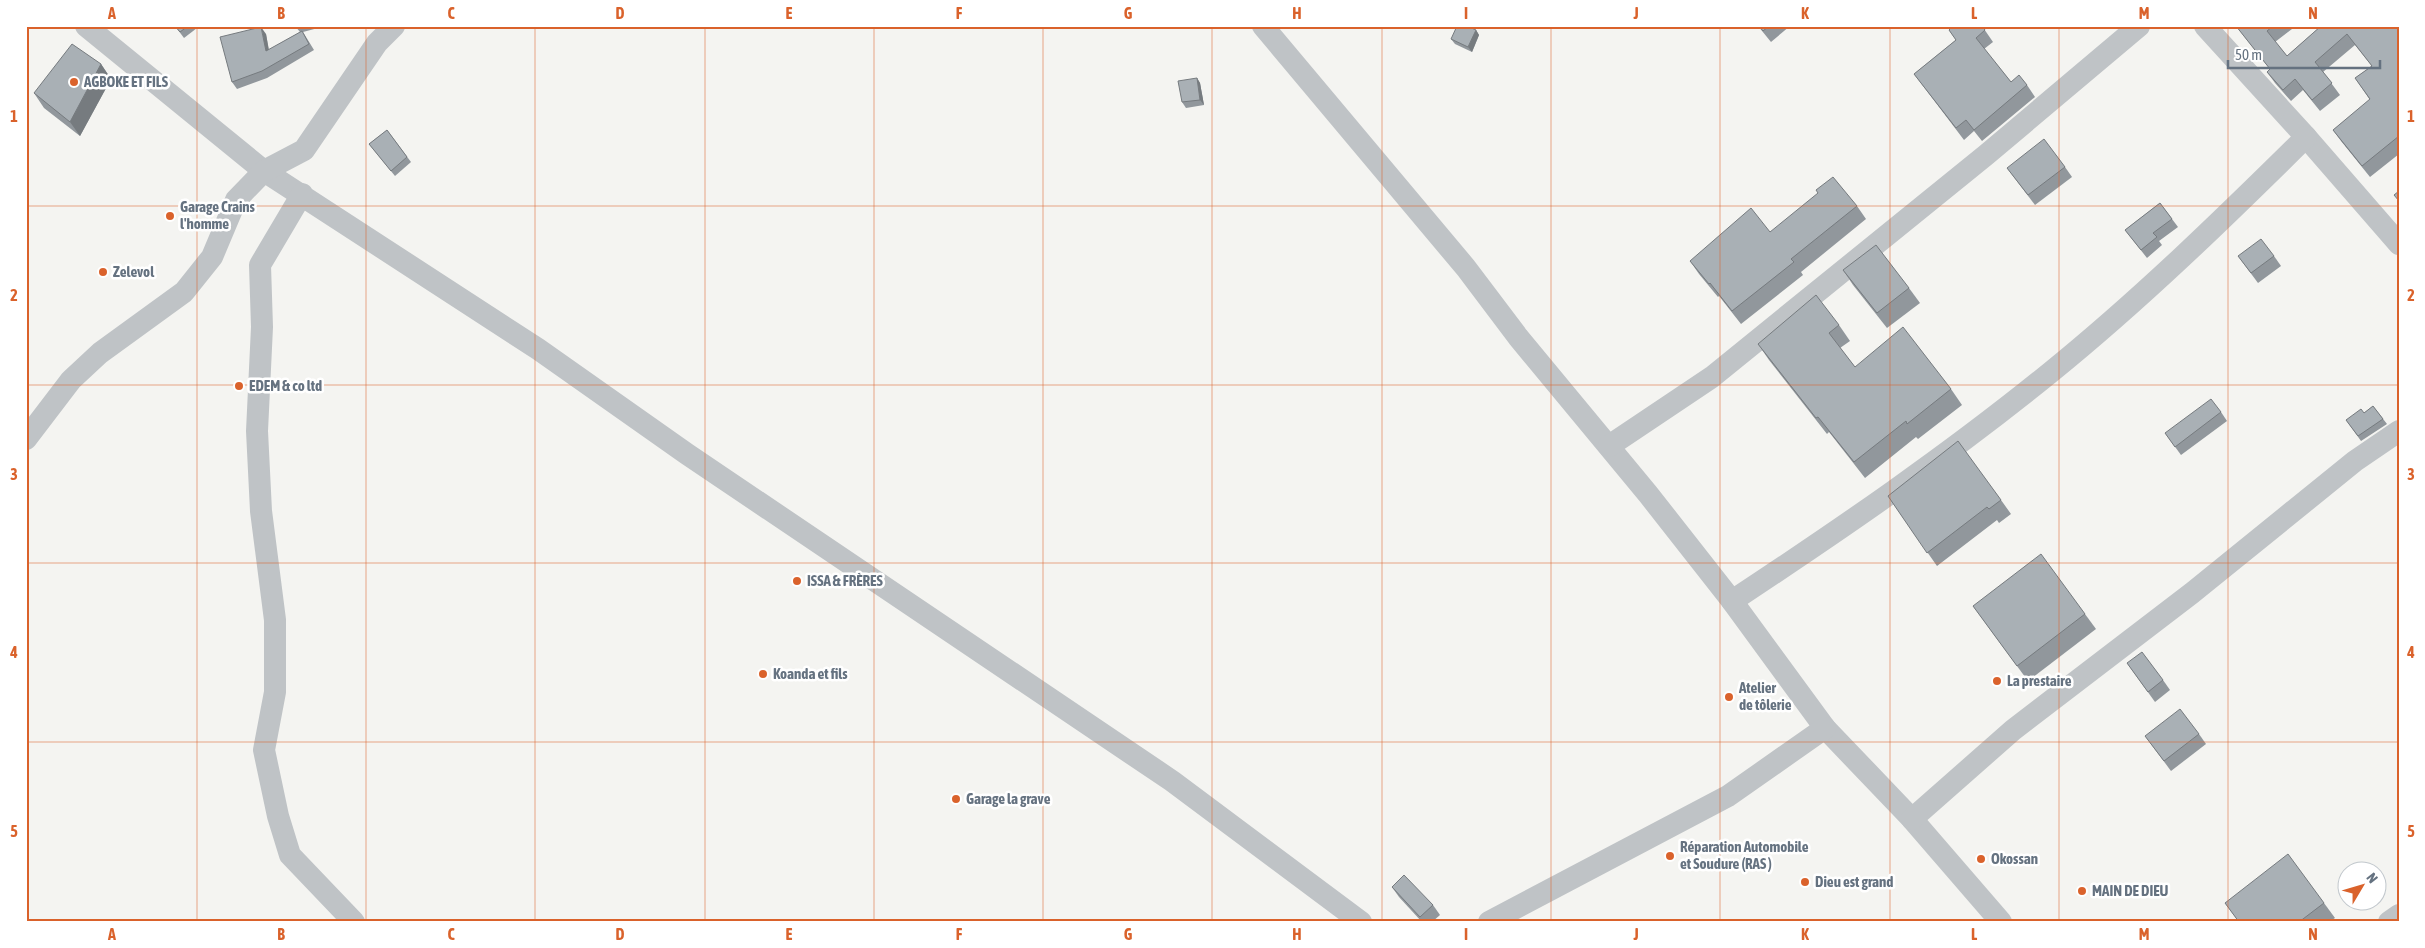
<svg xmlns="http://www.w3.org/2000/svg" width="2425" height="948" font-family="'Asap Condensed',sans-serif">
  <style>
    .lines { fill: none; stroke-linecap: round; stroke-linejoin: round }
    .street { stroke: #bfc3c6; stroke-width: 22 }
    .wall { fill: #91979c }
    .shaded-wall { fill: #767b7f }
    .building { fill: #a9b0b5; stroke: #767b7f }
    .grid { fill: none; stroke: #da622b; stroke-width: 1; stroke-opacity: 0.55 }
    .poi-dot { fill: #da622b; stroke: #fff; stroke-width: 2 }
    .labels { text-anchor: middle; stroke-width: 5; stroke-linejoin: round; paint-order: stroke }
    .poi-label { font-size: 15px; font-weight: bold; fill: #657280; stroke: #fff; text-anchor: start }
    .neatline { fill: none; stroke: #da622b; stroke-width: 2 }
    .grid-label { font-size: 16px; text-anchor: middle; font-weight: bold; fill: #da622b }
  </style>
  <rect width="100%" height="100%" fill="#f4f4f1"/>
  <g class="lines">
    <g class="street">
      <path d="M86 26 264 171 538 349 687 454 1172 781 1361 922"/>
      <path d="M1263 26 1466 268 1518 337 1648 494 1732 601 1825 728 1912 819 2001 922"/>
      <path d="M2205 26 2306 137 2399 244"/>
      <path d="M302 194 260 265 262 327 257 431 261 511 275 620V692L264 750 278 816 290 855 354 922"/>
      <path d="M26 439 71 380 100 353 184 292 212 257 236 200 264 171 304 150 377 43 394 26"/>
      <path d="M1609 446 1712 377 1986 155 2139 26"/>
      <path d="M1732 601C1841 529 1949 455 2051 372 2141 299 2224 218 2306 137"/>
      <path d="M1912 819 2013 730 2192 593 2355 461 2399 431"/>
      <path d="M1489 922 1728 796 1825 728"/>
      <path d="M2389 922 2399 915"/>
    </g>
  </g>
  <g class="wall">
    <path d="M175 26H196L197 28 184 38Z"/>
    <path d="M295 26H318V28L303 32 314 50 267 78 237 89 232 82 266 34 269 50 300 32Z"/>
    <path d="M1758 26H1790L1771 42Z"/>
    <path d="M1982 26 1993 42 1984 49 2011 82 2027 85 2035 97 1982 141 1974 131 1964 140 1914 74 1956 40 1949 30Z"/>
    <path d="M2236 26H2296L2275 42 2287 56 2321 26H2399V154L2370 177 2341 141 2333 130 2370 100 2355 78 2372 66 2355 45 2323 72 2340 95 2320 111 2303 90 2291 101 2275 83 2267 72 2270 69Z"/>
    <path d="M1476 30 1479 35 1472 52 1455 44 1451 39Z"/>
    <path d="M101 64 111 79 80 136 44 108 34 93Z"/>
    <path d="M1197 78 1200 83 1204 105 1186 108 1182 102Z"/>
    <path d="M387 130 411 162 395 176 369 144Z"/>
    <path d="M2065 167 2072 177 2035 205 2007 168Z"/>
    <path d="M2160 203 2178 227 2159 241 2162 245 2147 258 2125 230Z"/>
    <path d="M1857 206 1866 219 1801 272 1803 275 1741 324 1719 296 1718 297 1699 274 1690 261 1770 232Z"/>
    <path d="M2238 256H2274L2281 266 2258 283Z"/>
    <path d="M1843 270 1909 288 1920 303 1887 328 1853 285Z"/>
    <path d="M1839 325 1850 341 1840 348 1855 367 1951 389 1962 405 1918 439 1916 437 1865 478 1829 432 1827 434 1769 360 1758 344Z"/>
    <path d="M2373 406 2387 424 2361 441 2346 420 2364 413Z"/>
    <path d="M2221 412 2227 421 2181 455 2165 433Z"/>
    <path d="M1888 496 2001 500 2011 514 1999 523 1997 520 1937 566Z"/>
    <path d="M1973 606 2085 614 2096 629 2028 681Z"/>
    <path d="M2127 663 2163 680 2170 690 2155 702Z"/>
    <path d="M2199 734 2206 744 2171 771 2145 736Z"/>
    <path d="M1392 887 1433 905 1440 915 1432 922H1422L1399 897Z"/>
    <path d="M2225 903H2324L2335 918 2329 922H2239Z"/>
  </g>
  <g class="shaded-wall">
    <path d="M261 27 266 34 270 58 266 51Z"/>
    <path d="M1476 30 1479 35 1472 52 1468 47Z"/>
    <path d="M101 64 111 79 80 136 70 122Z"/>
    <path d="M1197 78 1200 83 1204 105 1200 100Z"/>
  </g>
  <g class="building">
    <path d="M175 26H188L180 32Z"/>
    <path d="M1457 26H1467L1476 30 1468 47 1451 39Z"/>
    <path d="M1759 26H1769L1763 31Z"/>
    <path d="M1953 26H1982L1985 30 1976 38 2011 82 2019 75 2027 85 1974 130 1966 120 1956 128 1914 74 1956 40 1949 30Z"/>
    <path d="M2236 26H2273L2267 31 2287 56 2321 26H2399V136L2362 166 2333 130 2370 99 2355 78 2372 66 2347 34 2315 62 2332 83 2312 100 2295 79 2283 90 2267 72 2270 69Z"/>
    <path d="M261 27 266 51 302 31 309 44 262 71 232 82 220 37Z"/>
    <path d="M72 44 101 64 70 122 34 93Z"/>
    <path d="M1197 78 1200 100 1182 102 1178 81Z"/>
    <path d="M387 130 407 157 391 171 369 144Z"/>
    <path d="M2044 139 2065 167 2028 195 2007 168Z"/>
    <path d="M1833 177 1857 206 1791 259 1794 262 1732 311 1710 283 1709 284 1690 261 1751 208 1770 232 1818 193 1816 190Z"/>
    <path d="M2399 191V201L2394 195Z"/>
    <path d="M2160 203 2172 219 2153 233 2157 237 2141 250 2125 230Z"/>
    <path d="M2261 239 2274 256 2251 273 2238 256Z"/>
    <path d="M1876 245 1909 288 1877 313 1843 270Z"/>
    <path d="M1816 295 1839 325 1829 333 1855 367 1903 327 1951 389 1907 424 1906 421 1854 462 1818 417 1816 418 1758 344Z"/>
    <path d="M2211 399 2221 412 2175 447 2165 433Z"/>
    <path d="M2373 406 2383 419 2358 436 2346 420 2361 409 2364 413Z"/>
    <path d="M1958 441 2001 500 1989 509 1987 507 1927 553 1888 496Z"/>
    <path d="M2041 554 2085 614 2017 666 1973 606Z"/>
    <path d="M2142 652 2163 680 2148 692 2127 663Z"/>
    <path d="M2180 709 2199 734 2164 761 2145 736Z"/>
    <path d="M2288 854 2324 903 2299 922H2239L2225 903Z"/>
    <path d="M1404 875 1433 905 1420 917 1392 887Z"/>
  </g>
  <path class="grid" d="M197 26V922M366 26V922M535 26V922M705 26V922M874 26V922M1043 26V922M1212 26V922M1382 26V922M1551 26V922M1720 26V922M1890 26V922M2059 26V922M2228 26V922M26 206H2399M26 385H2399M26 563H2399M26 742H2399"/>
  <g class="poi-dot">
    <circle cx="74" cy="82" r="5"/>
    <circle cx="170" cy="216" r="5"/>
    <circle cx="103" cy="272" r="5"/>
    <circle cx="239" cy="386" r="5"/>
    <circle cx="797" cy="581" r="5"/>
    <circle cx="763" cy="674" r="5"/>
    <circle cx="1997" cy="681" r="5"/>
    <circle cx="1729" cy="697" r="5"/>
    <circle cx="956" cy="799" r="5"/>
    <circle cx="1670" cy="856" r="5"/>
    <circle cx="1981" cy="859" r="5"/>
    <circle cx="1805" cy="882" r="5"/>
    <circle cx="2082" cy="891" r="5"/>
  </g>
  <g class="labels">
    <g class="poi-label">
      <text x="84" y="87">AGBOKE ET FILS</text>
      <text x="180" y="212">Garage Crains<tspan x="180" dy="17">l'homme</tspan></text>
      <text x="113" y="277">Zelevol</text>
      <text x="249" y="391">EDEM &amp; co ltd</text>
      <text x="807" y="586">ISSA &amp; FRÈRES</text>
      <text x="773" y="679">Koanda et fils</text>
      <text x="2007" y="686">La prestaire</text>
      <text x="1739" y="693">Atelier<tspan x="1739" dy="17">de tôlerie</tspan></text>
      <text x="966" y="804">Garage la grave</text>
      <text x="1680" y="852">Réparation Automobile<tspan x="1680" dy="17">et Soudure (RAS )</tspan></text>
      <text x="1991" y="864">Okossan</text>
      <text x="1815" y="887">Dieu est grand</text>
      <text x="2092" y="896">MAIN DE DIEU</text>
    </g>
  </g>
  <rect width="2425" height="948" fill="none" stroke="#ffffff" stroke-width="55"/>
  <g transform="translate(2362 886) rotate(52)"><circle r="24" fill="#ffffff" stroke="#c1c7cc"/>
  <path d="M0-4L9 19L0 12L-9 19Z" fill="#da622b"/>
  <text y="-8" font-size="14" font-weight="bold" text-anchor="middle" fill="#657280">N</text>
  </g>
  <path d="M2228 60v8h152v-8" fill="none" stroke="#657280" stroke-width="2.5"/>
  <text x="2235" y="60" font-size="15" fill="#657280" stroke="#ffffff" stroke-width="4" paint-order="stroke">50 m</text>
  <rect x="28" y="28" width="2370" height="892" class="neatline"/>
  <g class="grid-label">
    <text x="112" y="19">A</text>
    <text x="281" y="19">B</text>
    <text x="451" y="19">C</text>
    <text x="620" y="19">D</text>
    <text x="789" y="19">E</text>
    <text x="959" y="19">F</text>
    <text x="1128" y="19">G</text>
    <text x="1297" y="19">H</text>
    <text x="1466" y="19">I</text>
    <text x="1636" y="19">J</text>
    <text x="1805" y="19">K</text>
    <text x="1974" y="19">L</text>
    <text x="2144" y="19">M</text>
    <text x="2313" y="19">N</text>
    <text x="14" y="122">1</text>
    <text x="2411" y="122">1</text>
    <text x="14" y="301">2</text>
    <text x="2411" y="301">2</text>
    <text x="14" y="480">3</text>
    <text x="2411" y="480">3</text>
    <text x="14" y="658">4</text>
    <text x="2411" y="658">4</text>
    <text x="14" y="837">5</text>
    <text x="2411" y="837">5</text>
    <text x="112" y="940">A</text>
    <text x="281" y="940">B</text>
    <text x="451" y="940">C</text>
    <text x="620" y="940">D</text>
    <text x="789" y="940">E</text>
    <text x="959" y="940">F</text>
    <text x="1128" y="940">G</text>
    <text x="1297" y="940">H</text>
    <text x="1466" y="940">I</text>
    <text x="1636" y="940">J</text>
    <text x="1805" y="940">K</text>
    <text x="1974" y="940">L</text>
    <text x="2144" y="940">M</text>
    <text x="2313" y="940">N</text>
  </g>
</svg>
